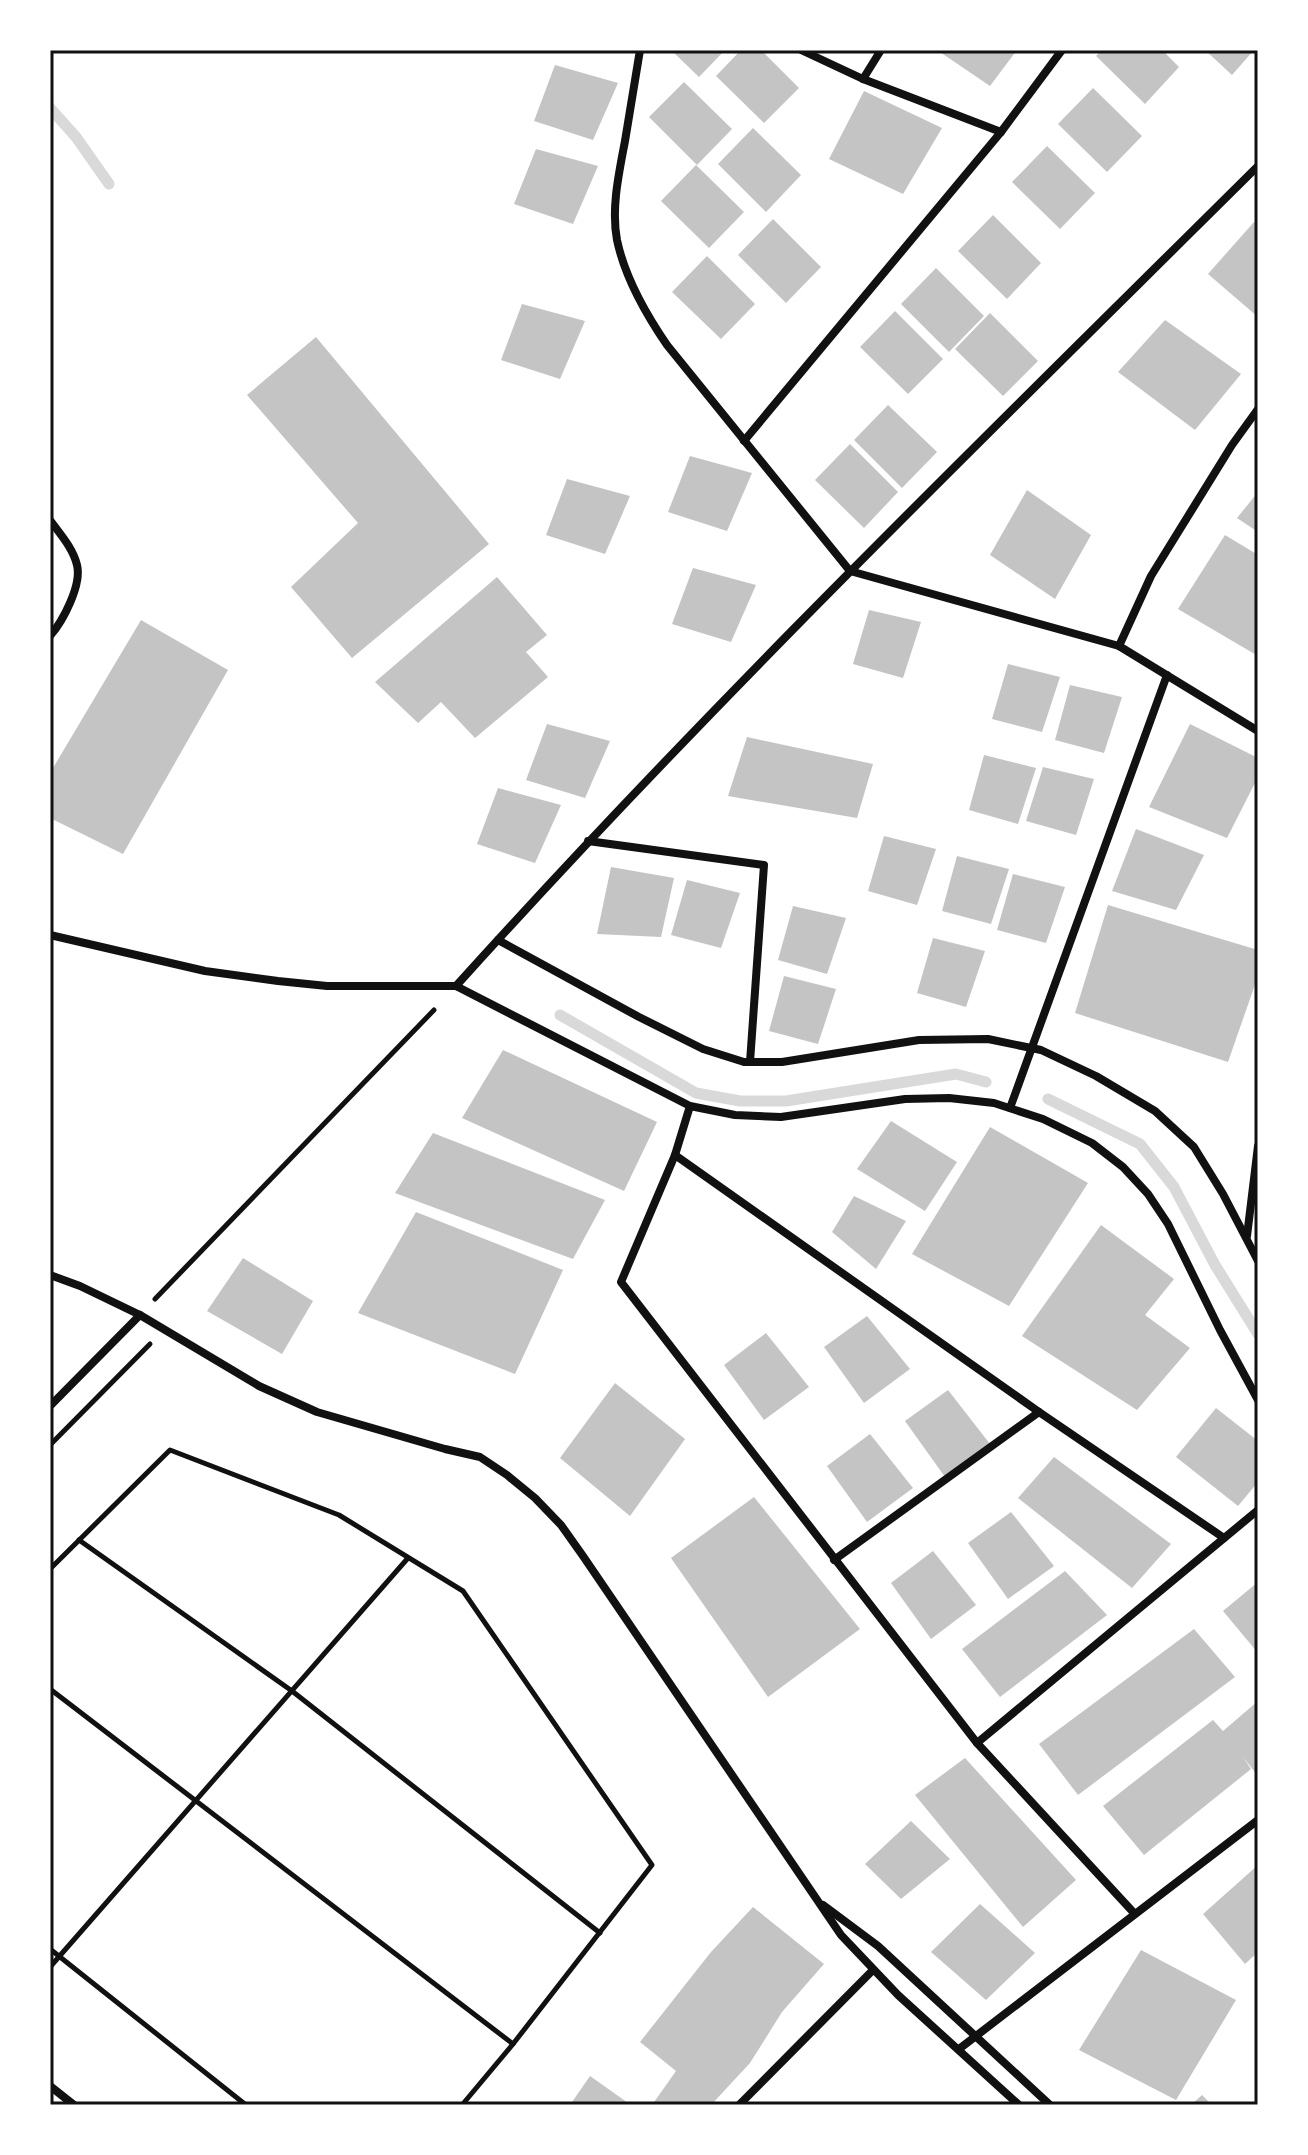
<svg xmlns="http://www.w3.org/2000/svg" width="1308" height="2155" font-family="Quicksand,sans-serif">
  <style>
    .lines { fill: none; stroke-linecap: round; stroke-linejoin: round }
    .stream { stroke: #d9d9d9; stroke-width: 11 }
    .building { fill: #c4c4c4 }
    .path { stroke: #111; stroke-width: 5 }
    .minor { stroke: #111; stroke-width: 8 }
    .neatline { fill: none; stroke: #111; stroke-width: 3 }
  </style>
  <rect width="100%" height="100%" fill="#fff"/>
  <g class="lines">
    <g class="stream">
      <path d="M50 108 76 137 109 184"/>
      <path d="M560 1015 696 1093 740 1101H786L956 1074 986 1082"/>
      <path d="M1048 1099 1140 1144 1174 1187 1215 1265 1258 1334"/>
    </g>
  </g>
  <g class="building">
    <path d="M671 50H725L699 77Z"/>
    <path d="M741 50H761L799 88 764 123 716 76Z"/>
    <path d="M937 50H1017L990 86Z"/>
    <path d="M1102 50H1162L1179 67 1145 104 1096 56Z"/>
    <path d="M1205 50H1254L1232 75Z"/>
    <path d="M555 65 618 83 593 140 534 121Z"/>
    <path d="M684 82 732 129 697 165 649 117Z"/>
    <path d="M1093 88 1142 136 1107 172 1058 124Z"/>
    <path d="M864 91 942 128 903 194 829 159Z"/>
    <path d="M753 128 801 175 766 212 718 164Z"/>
    <path d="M1047 146 1095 193 1060 229 1012 182Z"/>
    <path d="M536 149 598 166 573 224 514 204Z"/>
    <path d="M696 165 744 212 709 248 661 201Z"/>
    <path d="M993 215 1041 263 1007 299 958 251Z"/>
    <path d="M773 219 821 267 786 303 738 255Z"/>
    <path d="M1254 222 1258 226V317L1208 274Z"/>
    <path d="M707 256 755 304 721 339 672 292Z"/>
    <path d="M936 268 984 316 949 352 901 304Z"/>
    <path d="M522 304 585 321 560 379 501 360Z"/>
    <path d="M895 311 943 359 908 394 860 347Z"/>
    <path d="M990 313 1038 361 1003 396 955 349Z"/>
    <path d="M1165 320 1241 374 1195 430 1118 372Z"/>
    <path d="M316 337 489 544 352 658 291 587 358 523 247 395Z"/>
    <path d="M888 405 937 452 902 488 854 440Z"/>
    <path d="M850 444 898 492 864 528 815 480Z"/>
    <path d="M690 456 752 473 727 531 668 512Z"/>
    <path d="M567 479 630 496 605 554 546 535Z"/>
    <path d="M1027 490 1091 535 1055 599 990 555Z"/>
    <path d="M1258 492V532L1237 518Z"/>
    <path d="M1225 535 1258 555V656L1178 609Z"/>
    <path d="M693 568 756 585 731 642 672 624Z"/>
    <path d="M497 577 547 635 526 652 548 677 475 738 441 702 418 723 375 682Z"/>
    <path d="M869 610 921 622 903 678 853 664Z"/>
    <path d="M141 620 228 670 123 854 50 818V773Z"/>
    <path d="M1008 664 1060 677 1042 732 992 719Z"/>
    <path d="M1070 685 1122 697 1104 753 1055 740Z"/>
    <path d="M547 724 610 741 585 798 526 780Z"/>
    <path d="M1190 724 1258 758V777L1227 838 1149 807Z"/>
    <path d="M747 737 873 764 857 818 728 796Z"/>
    <path d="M984 755 1036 768 1018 824 969 810Z"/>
    <path d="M1043 767 1094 779 1076 835 1026 821Z"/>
    <path d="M498 788 561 805 535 863 477 844Z"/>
    <path d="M1136 829 1204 855 1176 910 1112 891Z"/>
    <path d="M884 836 936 849 917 905 868 891Z"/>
    <path d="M957 856 1009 869 991 924 942 911Z"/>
    <path d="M611 867 674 878 661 937 597 934Z"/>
    <path d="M1013 874 1065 887 1046 943 997 930Z"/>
    <path d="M687 880 740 893 721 948 671 935Z"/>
    <path d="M1108 905 1258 950V976L1228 1062 1075 1013Z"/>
    <path d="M793 906 846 918 827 974 778 960Z"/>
    <path d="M933 938 985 951 966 1007 917 993Z"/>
    <path d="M784 976 836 989 818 1044 769 1031Z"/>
    <path d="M503 1050 657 1122 624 1191 462 1118Z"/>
    <path d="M891 1121 957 1162 925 1211 857 1169Z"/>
    <path d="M990 1127 1088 1183 1009 1306 912 1254Z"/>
    <path d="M433 1133 605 1200 573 1259 395 1193Z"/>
    <path d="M854 1196 906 1221 876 1269 832 1232Z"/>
    <path d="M416 1212 563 1270 515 1374 358 1313Z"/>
    <path d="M1101 1225 1174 1279 1145 1315 1190 1348 1137 1410 1022 1336Z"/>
    <path d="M243 1258 313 1301 282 1354 207 1311Z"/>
    <path d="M867 1316 910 1369 864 1403 824 1347Z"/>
    <path d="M766 1333 809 1387 764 1420 724 1365Z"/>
    <path d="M615 1383 685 1439 630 1516 560 1458Z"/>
    <path d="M948 1390 990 1444 945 1477 905 1421Z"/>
    <path d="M1216 1408 1258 1441V1482L1238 1506 1176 1457Z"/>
    <path d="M870 1434 913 1488 867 1522 827 1466Z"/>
    <path d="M1054 1457 1171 1544 1132 1588 1018 1498Z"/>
    <path d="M754 1497 860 1629 768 1697 671 1558Z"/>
    <path d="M1011 1512 1054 1566 1008 1599 968 1543Z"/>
    <path d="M933 1551 976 1605 931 1639 891 1583Z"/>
    <path d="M1065 1571 1107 1615 1000 1697 962 1649Z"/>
    <path d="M1258 1582V1653L1223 1611Z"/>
    <path d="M1194 1629 1235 1677 1078 1795 1039 1744Z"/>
    <path d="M1258 1701V1776L1243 1757 1251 1769 1144 1855 1103 1806 1213 1720 1223 1731Z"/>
    <path d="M965 1758 1076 1880 1023 1927 915 1795Z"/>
    <path d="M911 1821 950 1859 901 1899 865 1864Z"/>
    <path d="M1258 1865V1952L1245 1964 1203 1914Z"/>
    <path d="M980 1904 1035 1953 986 2000 931 1952Z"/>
    <path d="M753 1907 824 1964 782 2012 750 2063 711 2105H652L676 2071 640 2042 711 1952Z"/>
    <path d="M1141 1950 1236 2000 1176 2100 1079 2050Z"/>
    <path d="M590 2076 631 2105H570Z"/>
    <path d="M1202 2095 1212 2105H1191Z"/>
  </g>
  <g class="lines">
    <g class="path">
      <path d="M155 1299 434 1010"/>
      <path d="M50 1445 150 1344"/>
      <path d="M79 1540 292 1691 600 1933"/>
      <path d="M50 1569 170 1450 339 1515 463 1591 652 1865 513 2044 462 2105"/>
      <path d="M50 1689 513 2044"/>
      <path d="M50 1949 246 2105"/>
      <path d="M50 1967 408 1558"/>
    </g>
    <g class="minor">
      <path d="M640 50C635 80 630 111 625 141 619 173 611 208 617 240 625 278 645 313 667 345L850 571 1119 646 1258 731"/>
      <path d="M801 50 863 79 1001 132"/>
      <path d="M863 79 881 50"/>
      <path d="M744 441 1001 132 1062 50"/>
      <path d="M50 520C60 534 73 548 77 565 82 585 63 621 50 636"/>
      <path d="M1119 646 1151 576 1232 445 1258 409"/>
      <path d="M588 841 764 865 750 1062"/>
      <path d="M50 935 205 971 278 981 327 986H456L690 1106 735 1115 781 1117 905 1099 949 1098 994 1103 1043 1119 1092 1143 1123 1167 1148 1194 1168 1224 1220 1330 1258 1400"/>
      <path d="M498 940 639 1017 703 1049 744 1062H782L919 1040 988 1039 1041 1050 1096 1076 1155 1111 1194 1147 1223 1194 1258 1261"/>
      <path d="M456 986C712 702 987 435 1258 166"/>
      <path d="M690 1106 675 1155 621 1282 977 1743 1134 1913"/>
      <path d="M1010 1108 1167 675"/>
      <path d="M675 1155 1039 1412 1224 1538"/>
      <path d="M1247 1236 1258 1146"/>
      <path d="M50 1275 80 1286 140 1315 259 1386 317 1412 445 1449 480 1457 507 1475 535 1498 561 1525 583 1556 841 1935 898 1995 1019 2105"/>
      <path d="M50 1406 140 1315"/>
      <path d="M834 1560 1039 1412"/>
      <path d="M977 1743 1258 1510"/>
      <path d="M823 1905 878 1946 1050 2105"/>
      <path d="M959 2049 1258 1820"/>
      <path d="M50 2086 74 2105"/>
      <path d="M739 2105 873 1970"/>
    </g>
  </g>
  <rect width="1308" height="2155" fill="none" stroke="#ffffff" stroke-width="104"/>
  <rect x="52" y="52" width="1204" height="2051" class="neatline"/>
</svg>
